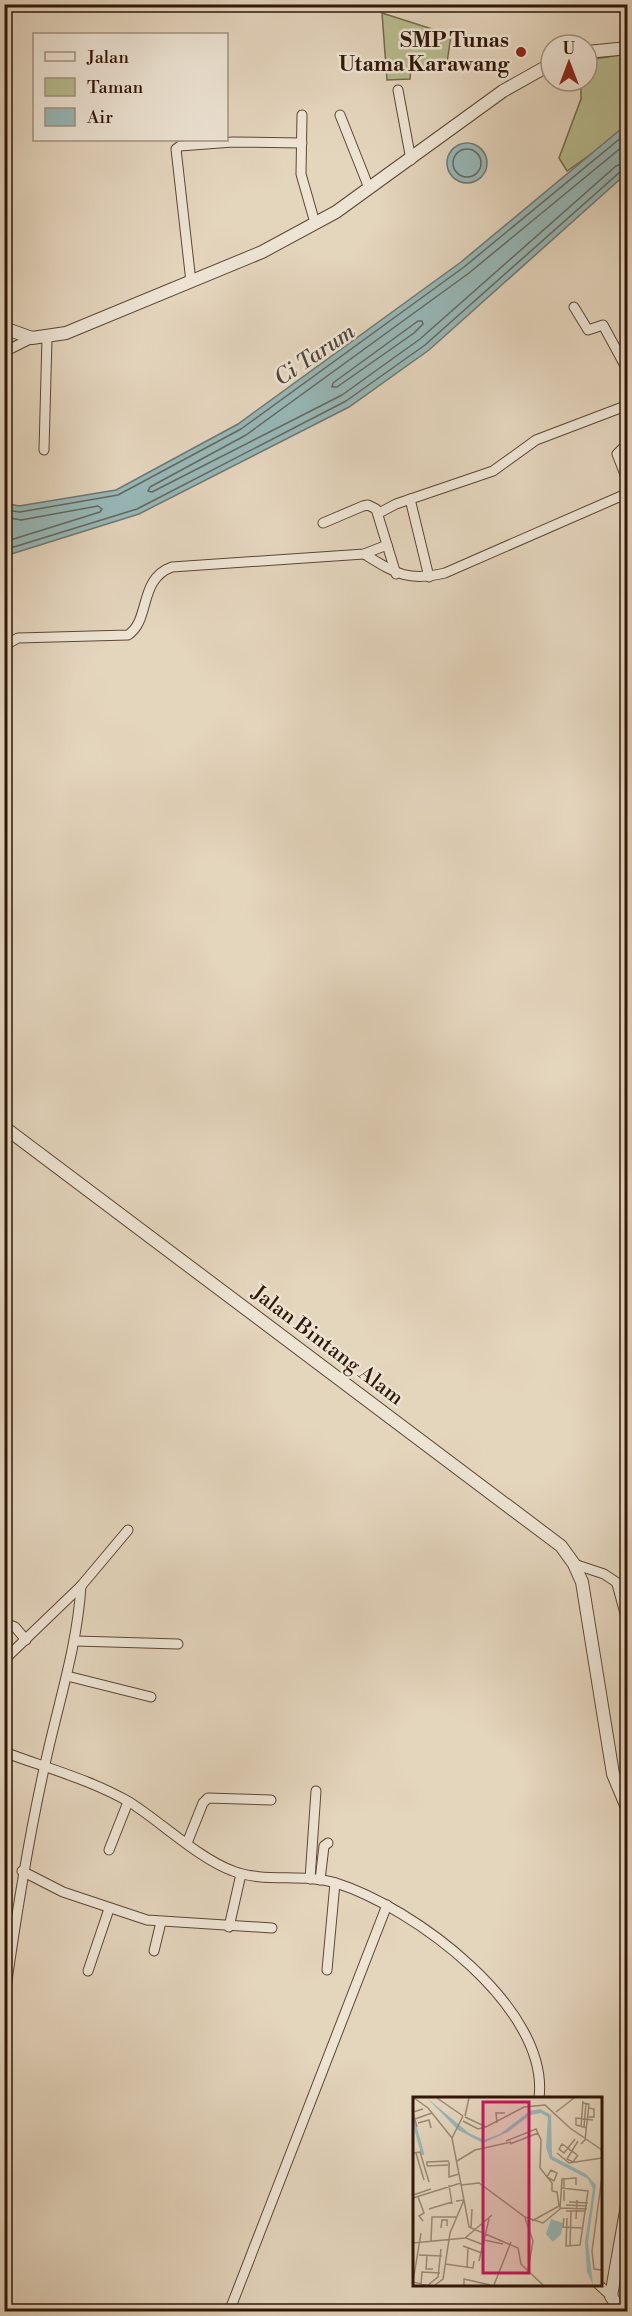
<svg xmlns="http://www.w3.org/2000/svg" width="632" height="2316" font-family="'Libre Bodoni',serif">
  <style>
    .green { fill: #b7bc8f; stroke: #746a4b; stroke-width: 1.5 }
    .water { fill: #97b8b8; stroke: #6e7871; stroke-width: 1.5 }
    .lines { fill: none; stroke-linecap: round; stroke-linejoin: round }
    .shore { stroke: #646860; stroke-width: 1.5 }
    .minor-casing { stroke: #5e4634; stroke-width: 11 }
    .tertiary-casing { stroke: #5e4634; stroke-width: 14 }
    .minor { stroke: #ede4d4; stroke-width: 9 }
    .tertiary { stroke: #ede4d4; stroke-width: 12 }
    .poi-dot { fill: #8f2418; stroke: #ede4d4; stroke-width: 2 }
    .labels { text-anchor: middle; stroke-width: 5; stroke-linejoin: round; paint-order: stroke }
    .poi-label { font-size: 21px; font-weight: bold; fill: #311707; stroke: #ede4d4; text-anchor: end }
    .street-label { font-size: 21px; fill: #311707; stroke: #ede4d4 }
    .water-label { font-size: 22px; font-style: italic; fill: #50473c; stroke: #ede4d4 }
    .inset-river { fill: none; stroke: #97b8b8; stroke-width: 3 }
    .inset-road { fill: none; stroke: #9c8974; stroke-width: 1.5 }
    .view { fill: #c2185b; fill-opacity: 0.15; stroke: #c2185b; stroke-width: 3 }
    .inset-edge { fill: none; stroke: #311707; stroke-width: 3 }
  </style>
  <rect width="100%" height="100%" fill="#e4d5bd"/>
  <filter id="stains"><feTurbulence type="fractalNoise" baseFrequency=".00333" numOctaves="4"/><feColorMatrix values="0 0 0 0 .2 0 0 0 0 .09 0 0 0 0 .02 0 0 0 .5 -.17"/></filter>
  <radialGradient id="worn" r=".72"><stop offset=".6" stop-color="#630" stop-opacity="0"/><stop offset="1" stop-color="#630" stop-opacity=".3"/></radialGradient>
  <g class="green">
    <path d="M382 13 451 35 446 70 411 67 410 79 387 80Z"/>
    <path d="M627 54V129L567 171 559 158 581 99V81H587V60Z"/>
  </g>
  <g class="water">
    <path d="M627 124V173L429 350 349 407 139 514 5 556V503L19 506 116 490 238 424 461 262Z"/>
    <circle cx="467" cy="163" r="20"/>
  </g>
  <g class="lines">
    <g class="shore">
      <path d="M628 142 469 273 246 435 150 487 148 491 152 492 342 395 420 339 616 166 628 162"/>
      <circle cx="467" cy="163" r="14"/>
      <path d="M418 321H422L423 324 414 333 337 387H332L333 383Z"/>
      <path d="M4 510 20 512 118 495 241 429 464 267 628 132"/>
      <path d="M4 517 21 520 98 506 102 509 100 512 4 542"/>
      <path d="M4 550 137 509 346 401 425 345 621 171 628 169"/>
    </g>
    <defs>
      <g id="minor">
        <path d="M398 90 411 160"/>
        <path d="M302 115 301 174 315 223"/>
        <path d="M340 115 369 188"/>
        <path d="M191 282 176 149 180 146 233 142 302 143"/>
        <path d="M574 307 588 330 603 325 628 371"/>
        <path d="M4 352 32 338"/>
        <path d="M628 443 617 454 628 482"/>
        <path d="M44 450 47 338"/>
        <path d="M410 499 429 577"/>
        <path d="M379 513 396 504 493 471 536 440 628 405"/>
        <path d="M323 523 363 506 368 505 376 509 396 574"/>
        <path d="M364 554C395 573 407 582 445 573L628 493"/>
        <path d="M4 651 9 643 18 638 128 635C151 620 138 579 172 567L364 554 387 545"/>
        <path d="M574 1564 604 1574 628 1590"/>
        <path d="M617 1584 628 1624"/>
        <path d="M4 1623 15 1627 26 1640"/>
        <path d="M76 1641 178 1644"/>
        <path d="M4 1660 81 1586 128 1530"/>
        <path d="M67 1676 151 1697"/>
        <path d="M4 1752C46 1768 92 1780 131 1803 162 1823 200 1859 233 1871 263 1883 304 1873 336 1883 413 1907 550 2008 539 2098"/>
        <path d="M187 1843 203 1803 208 1798 271 1800"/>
        <path d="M109 1850 128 1802"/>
        <path d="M22 1871 63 1892 147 1920 272 1928"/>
        <path d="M310 1879 316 1791"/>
        <path d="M320 1880 324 1846 328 1843"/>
        <path d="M229 1927 241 1874"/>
        <path d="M154 1951 161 1922"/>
        <path d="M327 1970 335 1883"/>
        <path d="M88 1971 109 1909"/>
        <path d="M4 2002C15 1923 27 1846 44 1769 57 1707 77 1649 81 1586"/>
        <path d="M598 2284 611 2296"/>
        <path d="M229 2312 387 1905"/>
      </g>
      <g id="tertiary">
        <path d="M587 52 628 48"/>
        <path d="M4 328 32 338 66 333 262 252 336 212 503 91 551 64"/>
        <path d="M4 1127 561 1546 574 1564 582 1582 613 1774 628 1810"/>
        <path d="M621 2312 611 2296 628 2200"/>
      </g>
    </defs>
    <use href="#minor" class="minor-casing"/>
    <use href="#tertiary" class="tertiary-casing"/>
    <use href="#minor" class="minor"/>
    <use href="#tertiary" class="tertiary"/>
  </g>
  <circle class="poi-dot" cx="521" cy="52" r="6"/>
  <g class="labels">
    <g class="poi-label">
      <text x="509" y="47">SMP Tunas<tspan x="509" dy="24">Utama Karawang</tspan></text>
    </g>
    <g class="street-label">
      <text transform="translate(328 1345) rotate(37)" y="7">Jalan Bintang Alam</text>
    </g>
    <g class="water-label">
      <text transform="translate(314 354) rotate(-34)" y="8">Ci Tarum</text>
    </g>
  </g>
  <g transform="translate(413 2097)">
    <rect width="189" height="189" fill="#e4d5bd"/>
    <path d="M14 1 56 36 71 43 87 37 117 14 127 12 138 18 139 59 173 77 183 88 175 145 180 188 174 175 172 145 180 92 175 82 137 62 133 50 135 20 128 16 117 18 95 35 70 46 45 33ZM138 122 150 126 148 137 140 145 133 137Z" fill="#97b8b8"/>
    <path class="inset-river" d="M0 22 10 58"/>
    <path class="inset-road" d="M1 1 15 11 39 41M24 1 50 19M143 15 161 1M52 19 56 1M52 20 73 30 111 10 132 8 157 31 189 53M175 20H181V12L176 11M2 22 19 16M50 24 65 32 72 30M5 26 16 23 18 31M84 26 83 16H92M4 30 0 15 10 12M168 30 170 4M171 30 173 6M174 31 163 28V21L180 23M162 42 155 51 151 56 146 52 149 47 155 51 157 53 159 54 164 58M93 44 123 32 128 43 127 71 139 86V94L144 95 146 109 119 124M97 47 125 36M168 47 172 43 176 7 170 6M0 56 7 55 16 85M3 56 11 83M144 56 156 66 189 61M165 58 160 65 154 62 165 44M44 64 62 53 98 45M36 65V80L46 77M14 69V65L36 64M14 69 35 68M134 80 138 73 144 76 141 84 134 80M189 80 179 154 181 172 189 173M36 88 39 107M48 88 66 86 112 120 130 126 147 112 149 82 163 81V88M148 91 175 94 167 148 153 149 154 121M0 98 18 92M5 100 11 116 6 119 10 124M0 101 48 86M43 104 51 103 56 130 105 151 108 167 130 188M151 104V81M156 105 175 106M153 108 174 109M147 111 174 112M16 112 39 105M153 114H173M112 121 120 144 115 173M151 121 150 130 170 131M163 122 164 103M28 131 29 123H34V129M58 131 59 112M8 136 0 185 13 188M53 141 71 148M71 143 90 147M18 145 19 120H43M0 146 52 141 79 118M157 148 158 114M50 149 69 156M6 158 29 159M14 158 13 172H20M66 164 76 122M32 167 60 171 61 164M54 170 55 151M8 187 9 175 27 176M15 188 25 180 28 152M22 188 30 182 37 136 51 103 39 41 50 19M51 188V182L77 188M81 188 98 145"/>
    <path class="view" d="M70 5H116V176H70Z"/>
    <rect width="189" height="189" class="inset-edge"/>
  </g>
  <rect width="632" height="2316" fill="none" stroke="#e4d5bd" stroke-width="24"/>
  <rect x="6" y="6" width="620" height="2304" fill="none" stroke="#311707" stroke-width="3"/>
  <rect x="12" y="12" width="608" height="2292" fill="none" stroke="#311707" stroke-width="1.5"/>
  <rect x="33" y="33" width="195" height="108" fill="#ede4d4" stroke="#a29282" stroke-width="1.5"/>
  <rect x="45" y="52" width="30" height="9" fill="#ede4d4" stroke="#a29282" stroke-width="1.5"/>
  <text x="87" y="63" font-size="18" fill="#311707">Jalan</text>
  <rect x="45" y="78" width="30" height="18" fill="#b7bc8f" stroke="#a29282" stroke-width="1.5"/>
  <text x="87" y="93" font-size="18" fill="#311707">Taman</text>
  <rect x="45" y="108" width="30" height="18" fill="#97b8b8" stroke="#a29282" stroke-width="1.5"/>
  <text x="87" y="123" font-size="18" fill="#311707">Air</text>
  <g transform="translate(569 63)"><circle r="28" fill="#ede4d4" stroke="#a29282" stroke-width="1.5"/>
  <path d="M0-4.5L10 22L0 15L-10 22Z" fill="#8f2418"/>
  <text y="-9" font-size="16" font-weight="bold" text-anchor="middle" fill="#311707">U</text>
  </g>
  <rect width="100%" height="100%" filter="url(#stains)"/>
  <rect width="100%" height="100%" fill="url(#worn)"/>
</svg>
